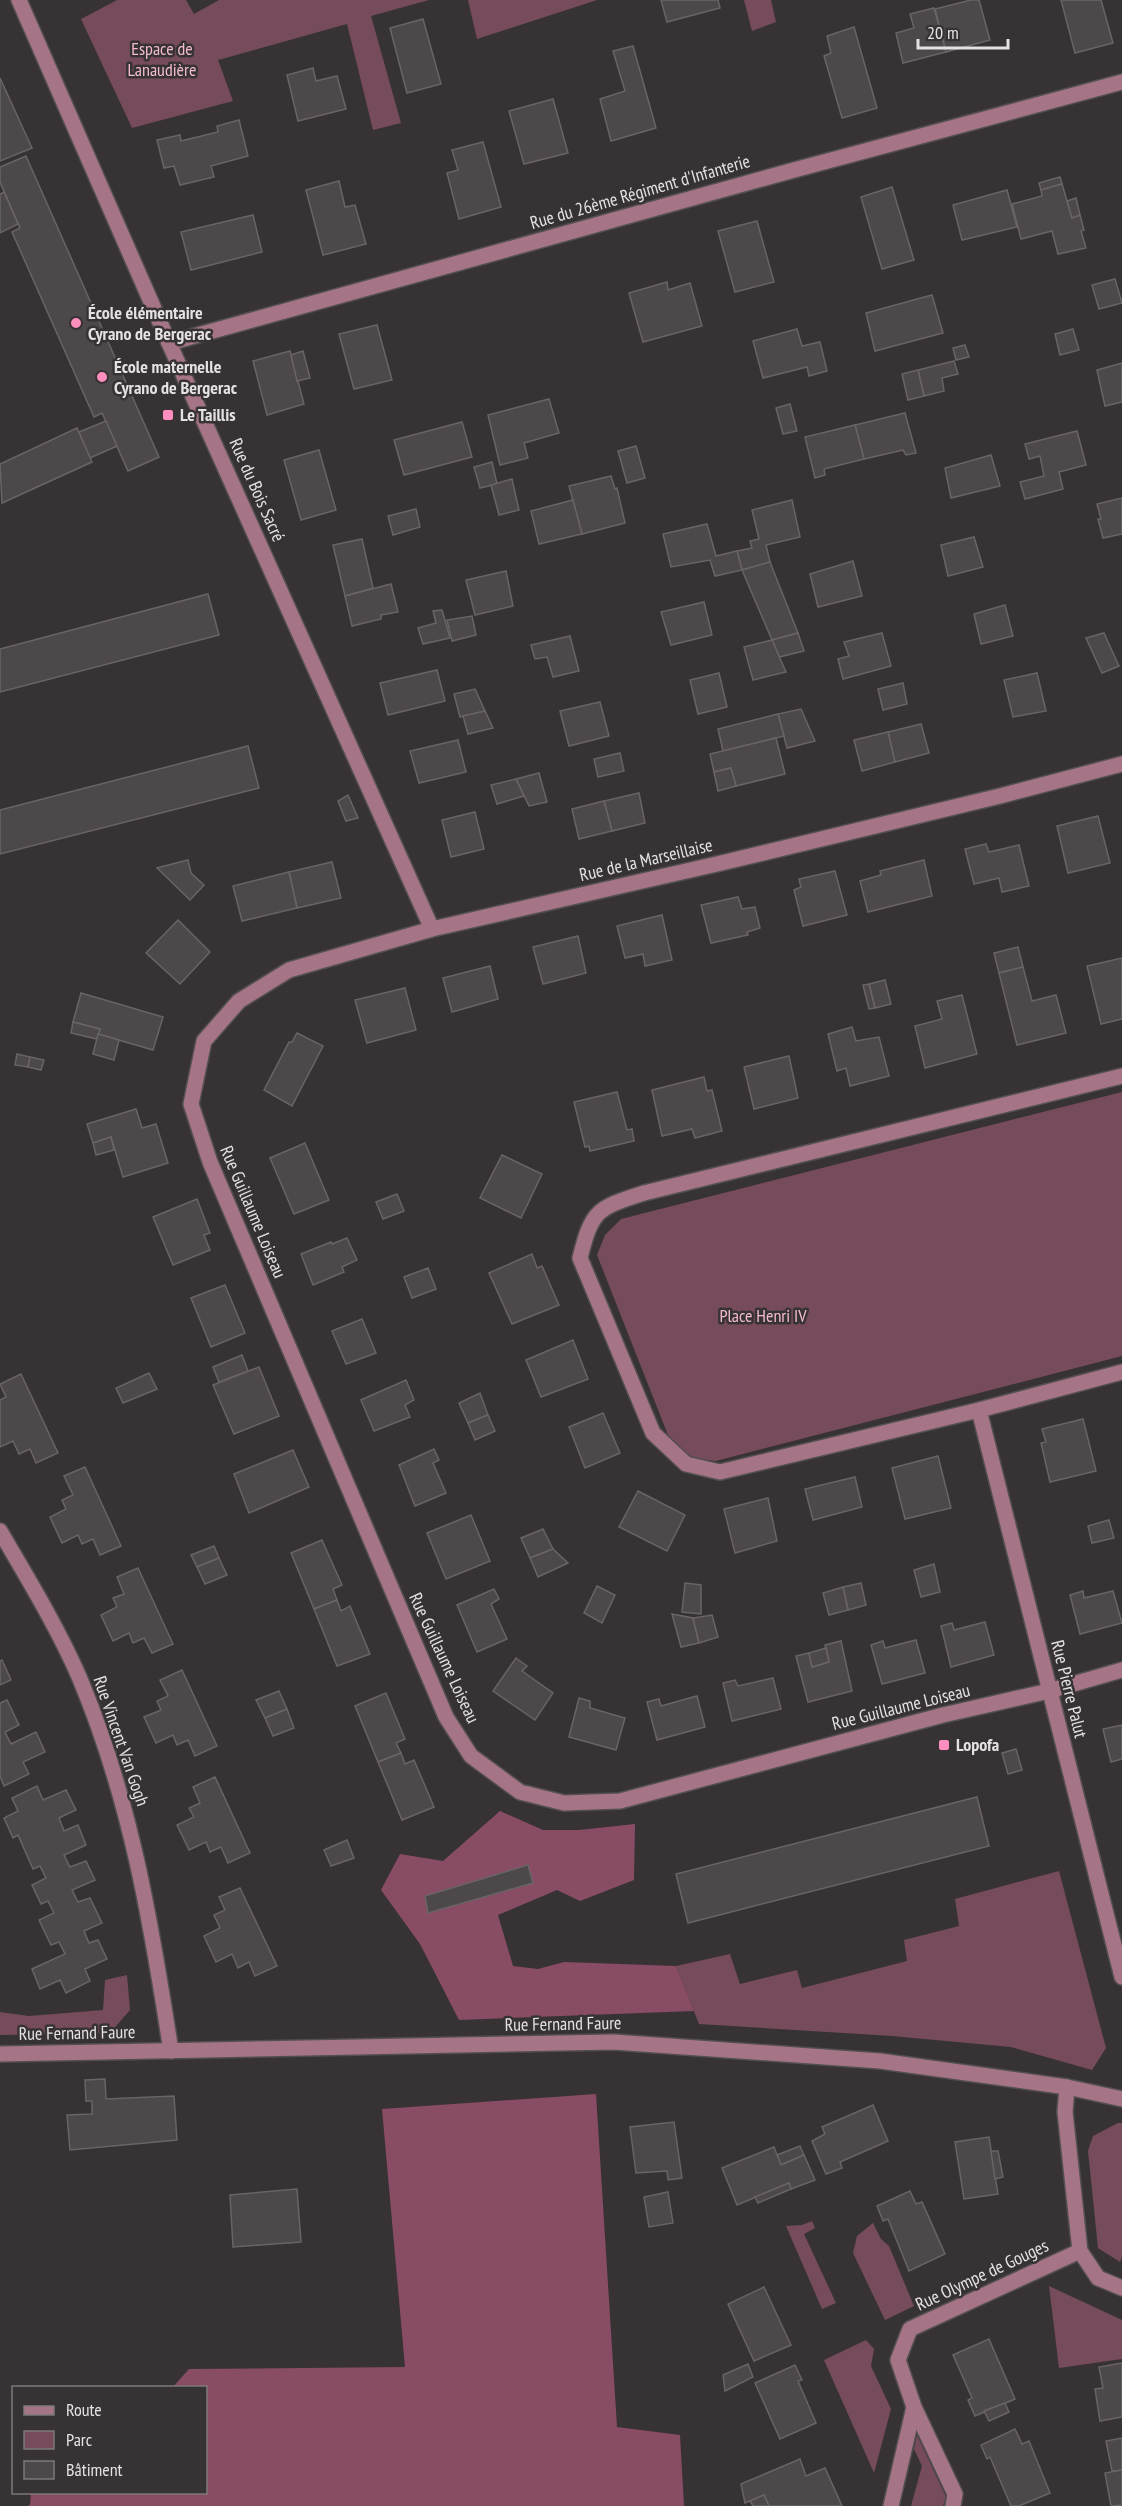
<svg xmlns="http://www.w3.org/2000/svg" width="1122" height="2506" font-family="'PT Sans Narrow',sans-serif">
  <style>
    .green { fill: #764b5c }
    .forest { fill: #894c65 }
    .building { fill: #4d484a; stroke: #696466; stroke-width: 1.5 }
    .lines { fill: none; stroke-linecap: round; stroke-linejoin: round }
    .minor-casing { stroke: #534f50; stroke-width: 18 }
    .minor { stroke: #a57486; stroke-width: 15 }
    .poi-dot { fill: #fe8ebd; stroke: #373334; stroke-width: 2 }
    .labels { text-anchor: middle; stroke-width: 5; stroke-linejoin: round; paint-order: stroke }
    .park-label { font-size: 18px; fill: #f4bbd0; stroke: #373334 }
    .street-label { font-size: 18px; fill: #e5e2e3; stroke: #373334 }
    .poi-label { font-size: 18px; font-weight: bold; fill: #e5e2e3; stroke: #373334; text-anchor: start }
  </style>
  <rect width="100%" height="100%" fill="#373334"/>
  <g class="green">
    <path d="M117 0H186L194 14 219 0H429L371 16 401 123 373 130 347 24 218 60 233 101 132 128 81 19Z"/>
    <path d="M468 0H597L477 39Z"/>
    <path d="M744 0H771L776 22 752 31Z"/>
    <path d="M1122 1092V1356L716 1461 691 1458 668 1435 597 1255 605 1235 621 1219Z"/>
    <path d="M1059 1871 1106 2048 1092 2070 1011 2047 892 2036 699 2024 676 1966 730 1954 740 1984 797 1970 802 1988 907 1961 904 1940 959 1926 955 1899Z"/>
    <path d="M127 1975 130 2010 110 2033 0 2035V2012L29 2016 103 2010 105 1980Z"/>
    <path d="M1118 2123H1122V2257L1120 2262 1098 2248 1088 2151 1093 2136Z"/>
    <path d="M812 2221 815 2228 804 2234 836 2303 822 2309 786 2226 802 2225Z"/>
    <path d="M873 2223 881 2239 889 2246 914 2306 885 2320 853 2253 857 2236Z"/>
    <path d="M1049 2286 1122 2320V2359L1059 2368Z"/>
    <path d="M866 2340 874 2349 871 2366 891 2409 874 2473 824 2360Z"/>
    <path d="M917 2435 946 2497 943 2506H911L922 2466 914 2449Z"/>
  </g>
  <g class="forest">
    <path d="M500 1811 543 1830H579L635 1824 634 1880 580 1901 557 1890 498 1915 513 1966 538 1969 564 1962 676 1966 694 2011 459 2020 420 1944 381 1890 400 1854 443 1861Z"/>
    <path d="M596 2094 617 2427 680 2435 684 2506H27L30 2505 31 2493 206 2492V2388L173 2387 189 2369 405 2367 382 2109Z"/>
  </g>
  <g class="building">
    <path d="M661 0H718L720 8 667 22Z"/>
    <path d="M971 0H979L990 40 946 52 935 9Z"/>
    <path d="M1061 0H1101L1113 43 1075 53Z"/>
    <path d="M934 8 946 52 903 63 896 33 914 28 910 14Z"/>
    <path d="M423 19 441 84 407 93 390 28Z"/>
    <path d="M854 27 877 108 842 118 824 56 831 53 827 36Z"/>
    <path d="M633 46 656 128 611 141 600 99 625 91 613 51Z"/>
    <path d="M313 68 316 81 337 76 346 109 298 121 287 75Z"/>
    <path d="M0 78 32 148 0 161Z"/>
    <path d="M553 99 568 153 524 164 509 111Z"/>
    <path d="M239 120 248 156 211 166 214 177 180 185 174 166 164 168 157 140 180 135 181 141 218 132 217 126Z"/>
    <path d="M483 142 501 207 459 219 447 173 458 170 452 150Z"/>
    <path d="M26 156 159 457 128 471 102 413 94 417 12 232 20 228 0 182V167Z"/>
    <path d="M1060 177 1062 184 1041 190 1039 183Z"/>
    <path d="M339 181 345 207 355 205 366 244 323 255 306 190Z"/>
    <path d="M1062 184 1072 218 1080 215 1084 230 1081 231 1086 248 1058 254 1052 231 1021 239 1012 204 1042 196 1041 190Z"/>
    <path d="M892 187 914 260 882 269 861 197Z"/>
    <path d="M1007 190 1017 227 962 240 953 205Z"/>
    <path d="M4 192 18 224 0 233V194Z"/>
    <path d="M1076 198 1080 215 1072 218 1067 201Z"/>
    <path d="M253 215 262 252 191 270 181 232Z"/>
    <path d="M757 221 774 282 735 292 718 231Z"/>
    <path d="M1115 279 1122 303 1099 309 1092 285Z"/>
    <path d="M667 282 668 290 690 283 702 326 643 342 629 293Z"/>
    <path d="M932 295 943 333 875 351 866 313Z"/>
    <path d="M377 325 392 380 354 389 339 334Z"/>
    <path d="M797 329 802 346 820 342 827 371 809 376 807 367 763 378 753 341Z"/>
    <path d="M1073 329 1079 350 1060 355 1055 334Z"/>
    <path d="M965 345 969 357 956 360 953 348Z"/>
    <path d="M290 351 304 404 267 415 253 361Z"/>
    <path d="M303 351 310 378 297 381 291 355Z"/>
    <path d="M954 361 958 374 942 378 944 391 924 396 918 370Z"/>
    <path d="M1122 363V402L1105 406 1097 370Z"/>
    <path d="M918 370 924 396 908 400 902 374Z"/>
    <path d="M549 399 559 433 524 443 528 458 500 465 488 415Z"/>
    <path d="M790 404 797 431 783 434 776 408Z"/>
    <path d="M905 413 916 453 906 455 903 450 864 459 855 425Z"/>
    <path d="M106 421 117 446 90 458 79 432Z"/>
    <path d="M462 422 472 457 404 475 394 440Z"/>
    <path d="M855 425 864 459 824 469 825 475 815 478 805 437Z"/>
    <path d="M77 428 92 462 2 503 0 464Z"/>
    <path d="M1077 431 1086 465 1059 472 1063 489 1025 499 1020 482 1044 476 1040 456 1029 459 1025 444Z"/>
    <path d="M636 446 645 478 627 483 618 451Z"/>
    <path d="M319 450 336 510 301 520 284 460Z"/>
    <path d="M991 455 1000 486 951 498 945 468Z"/>
    <path d="M492 462 497 484 480 488 474 467Z"/>
    <path d="M611 476 615 489 617 488 625 523 582 534 569 486Z"/>
    <path d="M512 479 519 510 499 515 491 485Z"/>
    <path d="M1122 498V534L1103 538 1098 519H1101L1097 504Z"/>
    <path d="M573 500 582 534 539 544 531 511Z"/>
    <path d="M792 500 800 537 766 545 770 562 742 570 737 551 752 548 750 541 759 539 752 510Z"/>
    <path d="M416 509 420 527 393 535 388 516Z"/>
    <path d="M707 524 716 556 737 551 742 570 715 576 710 560 671 567 663 534Z"/>
    <path d="M974 537 983 567 948 576 941 545Z"/>
    <path d="M362 539 373 588 345 596 333 545Z"/>
    <path d="M853 561 862 596 818 607 810 574Z"/>
    <path d="M770 562 798 633 772 640 742 570Z"/>
    <path d="M506 571 513 606 475 615 466 580Z"/>
    <path d="M391 584 398 612 381 615V619L352 626 345 596Z"/>
    <path d="M208 594 219 635 0 692V649Z"/>
    <path d="M704 602 712 635 671 645 661 612Z"/>
    <path d="M1005 605 1013 636 981 644 974 614Z"/>
    <path d="M442 610 450 638 423 644 418 628 436 623 433 611Z"/>
    <path d="M472 616 476 635 452 641 447 620Z"/>
    <path d="M798 633 804 651 779 657 772 640Z"/>
    <path d="M882 633 891 666 843 679 838 659 849 656 844 642Z"/>
    <path d="M1104 633 1119 666 1102 673 1086 638Z"/>
    <path d="M570 636 579 671 553 677 547 657 535 659 531 645Z"/>
    <path d="M772 640 786 672 753 680 744 647Z"/>
    <path d="M437 670 445 701 388 715 380 683Z"/>
    <path d="M719 673 727 707 698 714 690 680Z"/>
    <path d="M1037 673 1046 711 1013 717 1004 680Z"/>
    <path d="M903 683 907 704 883 710 878 689Z"/>
    <path d="M475 689 485 711 460 717 454 694Z"/>
    <path d="M600 702 609 736 569 746 560 711Z"/>
    <path d="M801 709 815 741 787 748 778 714Z"/>
    <path d="M485 711 493 728 468 734 463 716Z"/>
    <path d="M778 714 784 736 723 751 718 729Z"/>
    <path d="M921 724 929 753 895 762 888 732Z"/>
    <path d="M888 732 895 762 862 771 854 740Z"/>
    <path d="M776 738 785 774 736 786 731 768 714 772 710 754Z"/>
    <path d="M458 740 466 772 419 783 410 751Z"/>
    <path d="M248 746 259 788 0 854V810Z"/>
    <path d="M620 753 624 771 598 777 594 759Z"/>
    <path d="M731 768 736 786 718 791 714 772Z"/>
    <path d="M539 773 547 802 529 806 516 779Z"/>
    <path d="M516 779 524 796 497 804 491 785Z"/>
    <path d="M639 793 645 823 612 831 604 801Z"/>
    <path d="M348 795 358 818 346 821 338 801Z"/>
    <path d="M604 801 612 831 579 839 572 809Z"/>
    <path d="M475 812 484 849 451 857 442 820Z"/>
    <path d="M1098 816 1110 863 1068 873 1057 826Z"/>
    <path d="M986 844 989 852 1019 845 1029 886 1002 892 999 878 974 884 965 849Z"/>
    <path d="M188 860 191 873 204 885 190 900 157 868Z"/>
    <path d="M924 860 932 896 868 912 860 881 881 875 880 871Z"/>
    <path d="M332 862 341 898 297 908 289 872Z"/>
    <path d="M835 871 847 915 803 926 794 890 801 887 799 879Z"/>
    <path d="M289 872 297 908 242 921 233 886Z"/>
    <path d="M738 897 742 909 755 907 760 928 747 932 748 935 711 943 701 905Z"/>
    <path d="M662 915 672 960 645 966 643 954 625 958 617 926Z"/>
    <path d="M178 920 210 952 180 984 146 953Z"/>
    <path d="M578 936 586 973 543 984 533 947Z"/>
    <path d="M1018 947 1023 967 999 973 994 953Z"/>
    <path d="M1122 958V1019L1101 1024 1087 966Z"/>
    <path d="M490 966 498 999 452 1012 443 978Z"/>
    <path d="M1023 967 1032 1001 1056 995 1066 1033 1017 1045 999 973Z"/>
    <path d="M885 980 891 1004 875 1008 869 984Z"/>
    <path d="M869 984 875 1008 869 1009 863 985Z"/>
    <path d="M405 988 416 1030 367 1043 355 1000Z"/>
    <path d="M81 993 163 1017 153 1050 98 1034 100 1029 73 1022Z"/>
    <path d="M962 995 977 1054 925 1068 915 1026 942 1019 937 1001Z"/>
    <path d="M73 1022 100 1029 97 1039 71 1033Z"/>
    <path d="M852 1027 856 1041 879 1037 889 1076 850 1086 846 1068 837 1071 828 1034Z"/>
    <path d="M297 1033 323 1046 292 1106 264 1090 289 1042H292Z"/>
    <path d="M98 1034 119 1040 114 1060 93 1054Z"/>
    <path d="M17 1054 30 1057 28 1067 15 1065Z"/>
    <path d="M789 1056 798 1098 754 1109 744 1067Z"/>
    <path d="M30 1057 44 1060 41 1070 28 1067Z"/>
    <path d="M704 1077 707 1091 712 1090 722 1131 695 1138 692 1129 662 1136 652 1090Z"/>
    <path d="M617 1092 627 1130 632 1129 634 1141 590 1151 589 1146 585 1147 574 1102Z"/>
    <path d="M136 1109 142 1128 156 1124 168 1163 123 1177 111 1137 93 1143 87 1124Z"/>
    <path d="M111 1137 114 1150 96 1155 93 1143Z"/>
    <path d="M305 1143 329 1200 294 1214 270 1158Z"/>
    <path d="M502 1155 542 1174 521 1218 480 1198Z"/>
    <path d="M397 1194 404 1211 383 1219 376 1202Z"/>
    <path d="M197 1199 210 1233 204 1235 210 1250 173 1265 153 1217Z"/>
    <path d="M347 1238 357 1260 342 1267 344 1272 313 1285 301 1254 331 1242 332 1244Z"/>
    <path d="M532 1254 537 1268 542 1266 559 1305 512 1324 489 1273Z"/>
    <path d="M428 1268 436 1289 412 1298 404 1277Z"/>
    <path d="M225 1285 245 1333 211 1347 191 1298Z"/>
    <path d="M362 1319 376 1353 346 1364 332 1331Z"/>
    <path d="M573 1340 588 1379 541 1397 526 1360Z"/>
    <path d="M242 1355 248 1371 219 1382 213 1367Z"/>
    <path d="M259 1367 279 1416 234 1434 213 1385Z"/>
    <path d="M149 1373 157 1389 123 1403 116 1388Z"/>
    <path d="M21 1374 58 1453 36 1463 30 1449 19 1454 13 1441 0 1447V1400L6 1397 0 1384Z"/>
    <path d="M406 1380 414 1400 405 1405 410 1417 374 1431 361 1400Z"/>
    <path d="M480 1393 488 1415 468 1423 459 1403Z"/>
    <path d="M603 1413 620 1453 585 1468 569 1427Z"/>
    <path d="M488 1415 495 1431 475 1440 468 1423Z"/>
    <path d="M1083 1419 1096 1471 1050 1482 1041 1443 1046 1442 1042 1429Z"/>
    <path d="M434 1449 439 1460 433 1463 446 1493 415 1506 399 1465Z"/>
    <path d="M293 1450 309 1487 249 1513 234 1474Z"/>
    <path d="M938 1456 951 1508 905 1519 892 1468Z"/>
    <path d="M85 1467 121 1546 100 1555 93 1539 82 1544 78 1535 62 1543 50 1517 66 1509 62 1500 73 1495 64 1476Z"/>
    <path d="M855 1477 862 1507 813 1520 805 1489Z"/>
    <path d="M638 1491 685 1515 667 1551 619 1527Z"/>
    <path d="M768 1498 777 1541 735 1553 724 1509Z"/>
    <path d="M471 1515 490 1561 446 1579 427 1533Z"/>
    <path d="M1109 1520 1114 1538 1092 1543 1088 1526Z"/>
    <path d="M543 1529 553 1549 530 1558 521 1538Z"/>
    <path d="M322 1540 342 1585 333 1589 337 1600 314 1609 291 1553Z"/>
    <path d="M214 1546 219 1558 197 1567 191 1555Z"/>
    <path d="M553 1549 568 1563 538 1577 530 1558Z"/>
    <path d="M219 1558 227 1575 205 1584 197 1567Z"/>
    <path d="M934 1564 940 1592 921 1597 914 1570Z"/>
    <path d="M138 1568 173 1644 152 1653 144 1638 133 1643 129 1633 113 1641 101 1615 117 1607 113 1598 124 1594 117 1577Z"/>
    <path d="M685 1583 701 1585V1614L682 1612Z"/>
    <path d="M861 1583 866 1605 848 1610 843 1587Z"/>
    <path d="M597 1586 615 1595 602 1623 584 1613Z"/>
    <path d="M843 1587 848 1610 829 1615 823 1593Z"/>
    <path d="M494 1589 499 1599 491 1604 507 1639 477 1652 457 1605Z"/>
    <path d="M1083 1591 1084 1598 1113 1591 1122 1623 1080 1634 1070 1595Z"/>
    <path d="M337 1600 341 1611 350 1606 370 1654 337 1666 314 1609Z"/>
    <path d="M672 1614 693 1618 699 1643 681 1647Z"/>
    <path d="M712 1615 718 1637 699 1643 693 1618Z"/>
    <path d="M985 1622 994 1655 951 1667 941 1626 952 1623 954 1630Z"/>
    <path d="M916 1640 925 1673 882 1684 871 1645 883 1641 885 1648Z"/>
    <path d="M841 1641 852 1691 808 1702 796 1656 809 1653 812 1667 829 1662 825 1645Z"/>
    <path d="M826 1648 829 1662 812 1667 809 1653Z"/>
    <path d="M516 1658 527 1666 522 1671 553 1693 535 1720 493 1691Z"/>
    <path d="M2 1660 11 1680 0 1685V1661Z"/>
    <path d="M182 1670 217 1746 195 1756 188 1740 177 1745 173 1735 156 1743 144 1717 161 1710 157 1701 168 1696 160 1680Z"/>
    <path d="M773 1678 781 1709 732 1721 723 1683 735 1680 738 1686Z"/>
    <path d="M279 1691 287 1709 265 1718 256 1700Z"/>
    <path d="M386 1693 405 1739 396 1743 401 1753 378 1762 355 1706Z"/>
    <path d="M697 1696 705 1727 657 1740 647 1702 659 1699 661 1706Z"/>
    <path d="M579 1698 590 1701V1708L625 1718 616 1750 569 1737Z"/>
    <path d="M7 1700 19 1725 5 1732 11 1744 36 1732 45 1752 23 1762 29 1774 4 1786 0 1776V1703Z"/>
    <path d="M287 1709 294 1728 273 1736 265 1718Z"/>
    <path d="M1122 1725V1759L1111 1762 1103 1729Z"/>
    <path d="M1016 1749 1022 1770 1008 1774 1002 1753Z"/>
    <path d="M401 1753 405 1764 414 1760 434 1807 402 1820 378 1762Z"/>
    <path d="M215 1777 250 1853 228 1863 221 1847 210 1852 206 1842 189 1850 177 1825 194 1817 189 1808 200 1803 193 1787Z"/>
    <path d="M37 1786 43 1800 66 1790 76 1810 59 1818 64 1831 78 1825 86 1845 64 1855 70 1867 86 1861 95 1880 72 1890 78 1902 90 1898 102 1923 84 1931 89 1943 98 1940 107 1959 85 1969 90 1981 66 1993 60 1980 40 1989 32 1969 65 1954 59 1942 51 1945 39 1920 54 1913 48 1901 41 1904 32 1885 46 1878 40 1866 33 1869 18 1835 13 1838 4 1818 18 1811 12 1798Z"/>
    <path d="M977 1797 989 1846 688 1923 676 1874Z"/>
    <path d="M347 1840 354 1858 331 1866 324 1850Z"/>
    <path d="M528 1865 533 1883 428 1913 425 1896Z"/>
    <path d="M240 1888 277 1966 255 1976 249 1962 238 1968 232 1954 216 1962 204 1936 220 1928 214 1915 225 1910 219 1897Z"/>
    <path d="M105 2079 106 2099 174 2096 177 2140 70 2150 67 2115 92 2114V2101H86L85 2080Z"/>
    <path d="M873 2105 888 2141 840 2162 842 2168 826 2174 812 2141 825 2134 822 2127Z"/>
    <path d="M674 2122 682 2178 668 2180 667 2171 636 2173 630 2127Z"/>
    <path d="M989 2137 998 2194 964 2199 955 2142Z"/>
    <path d="M800 2146 804 2155 781 2165 777 2155Z"/>
    <path d="M774 2147 781 2165 804 2155 815 2180 791 2189 789 2183 737 2205 722 2168Z"/>
    <path d="M991 2151H998L1003 2177 995 2179Z"/>
    <path d="M789 2183 791 2189 758 2203 755 2197Z"/>
    <path d="M297 2189 301 2242 233 2247 230 2195Z"/>
    <path d="M910 2191 916 2204 922 2202 945 2254 909 2271 888 2219 883 2221 877 2206Z"/>
    <path d="M668 2192 673 2223 649 2227 644 2197Z"/>
    <path d="M764 2287 791 2345 754 2361 728 2304Z"/>
    <path d="M989 2339 1015 2399 975 2416 968 2400 972 2398 953 2355Z"/>
    <path d="M1122 2363V2417L1100 2421 1095 2389 1103 2388 1099 2367Z"/>
    <path d="M748 2364 753 2377 725 2391 723 2375Z"/>
    <path d="M795 2365 802 2380 798 2381 816 2423 780 2439 755 2383Z"/>
    <path d="M1005 2403 1009 2412 989 2421 984 2411Z"/>
    <path d="M1015 2429 1022 2444 1029 2441 1050 2493 1019 2506H1011L990 2457 987 2459 981 2445Z"/>
    <path d="M1122 2438V2470L1112 2471 1106 2441Z"/>
    <path d="M800 2459 806 2476 825 2468 842 2506H769L764 2495 745 2503 741 2484Z"/>
    <path d="M1122 2470V2505L1111 2506 1105 2473Z"/>
    <path d="M764 2495 769 2506H753L750 2501Z"/>
  </g>
  <g class="lines">
    <defs>
      <g id="minor">
        <path d="M19 0 169 343 432 929"/>
        <path d="M169 343 794 170 1122 82"/>
        <path d="M1122 764 1000 796 717 864 432 929 289 970 239 1001 204 1041 191 1104 210 1162 446 1717 471 1756 520 1792 564 1803 620 1801 943 1715 1049 1691 1122 1670"/>
        <path d="M1122 1076 644 1193C598 1208 592 1209 580 1258L653 1433 686 1464 720 1472 979 1410 1122 1372"/>
        <path d="M979 1410 1122 1977"/>
        <path d="M0 1531C28 1579 58 1628 80 1679 131 1801 151 1922 171 2051"/>
        <path d="M0 2054 614 2042 880 2061 1067 2087 1122 2099"/>
        <path d="M1067 2087 1065 2112 1080 2251 1098 2278 1122 2288"/>
        <path d="M891 2506 914 2407"/>
        <path d="M953 2506 955 2494 914 2407 898 2360 910 2329 1080 2251"/>
      </g>
    </defs>
    <use href="#minor" class="minor-casing"/>
    <use href="#minor" class="minor"/>
  </g>
  <g class="poi-dot">
    <circle cx="76" cy="323" r="6"/>
    <circle cx="102" cy="377" r="6"/>
    <rect x="162" y="409" width="12" height="12" rx="3"/>
    <rect x="938" y="1739" width="12" height="12" rx="3"/>
  </g>
  <g class="labels">
    <g class="park-label">
      <text x="162" y="55">Espace de<tspan x="162" dy="21">Lanaudière</tspan></text>
      <text x="763" y="1322">Place Henri IV</text>
    </g>
    <g class="street-label">
      <text transform="translate(640 192) rotate(-16)" y="6">Rue du 26ème Régiment d'Infanterie</text>
      <text transform="translate(257 490) rotate(66)" y="6">Rue du Bois Sacré</text>
      <text transform="translate(646 860) rotate(-13)" y="6">Rue de la Marseillaise</text>
      <text transform="translate(253 1212) rotate(67)" y="6">Rue Guillaume Loiseau</text>
      <text transform="translate(444 1658) rotate(65)" y="6">Rue Guillaume Loiseau</text>
      <text transform="translate(1069 1689) rotate(76)" y="6">Rue Pierre Palut</text>
      <text transform="translate(901 1707) rotate(-14)" y="6">Rue Guillaume Loiseau</text>
      <text transform="translate(121 1741) rotate(71)" y="6">Rue Vincent Van Gogh</text>
      <text transform="translate(563 2024) rotate(-1)" y="6">Rue Fernand Faure</text>
      <text transform="translate(77 2033) rotate(-1)" y="6">Rue Fernand Faure</text>
      <text transform="translate(982 2275) rotate(-25)" y="6">Rue Olympe de Gouges</text>
    </g>
    <g class="poi-label">
      <text x="88" y="319">École élémentaire<tspan x="88" dy="21">Cyrano de Bergerac</tspan></text>
      <text x="114" y="373">École maternelle<tspan x="114" dy="21">Cyrano de Bergerac</tspan></text>
      <text x="180" y="421">Le Taillis</text>
      <text x="956" y="1751">Lopofa</text>
    </g>
  </g>
  <rect x="12" y="2386" width="195" height="108" fill="#373334" stroke="#7d797a" stroke-width="1.5"/>
  <rect x="24" y="2406" width="30" height="9" fill="#a57486" stroke="#7d797a" stroke-width="1.5"/>
  <text x="66" y="2416" font-size="18" fill="#e5e2e3">Route</text>
  <rect x="24" y="2431" width="30" height="18" fill="#764b5c" stroke="#7d797a" stroke-width="1.5"/>
  <text x="66" y="2446" font-size="18" fill="#e5e2e3">Parc</text>
  <rect x="24" y="2461" width="30" height="18" fill="#4d484a" stroke="#7d797a" stroke-width="1.5"/>
  <text x="66" y="2476" font-size="18" fill="#e5e2e3">Bâtiment</text>
  <path d="M918 39v9h90v-9" fill="none" stroke="#e5e2e3" stroke-width="3"/>
  <text x="927" y="39" font-size="18" fill="#e5e2e3" stroke="#373334" stroke-width="4.5" paint-order="stroke">20 m</text>
</svg>
